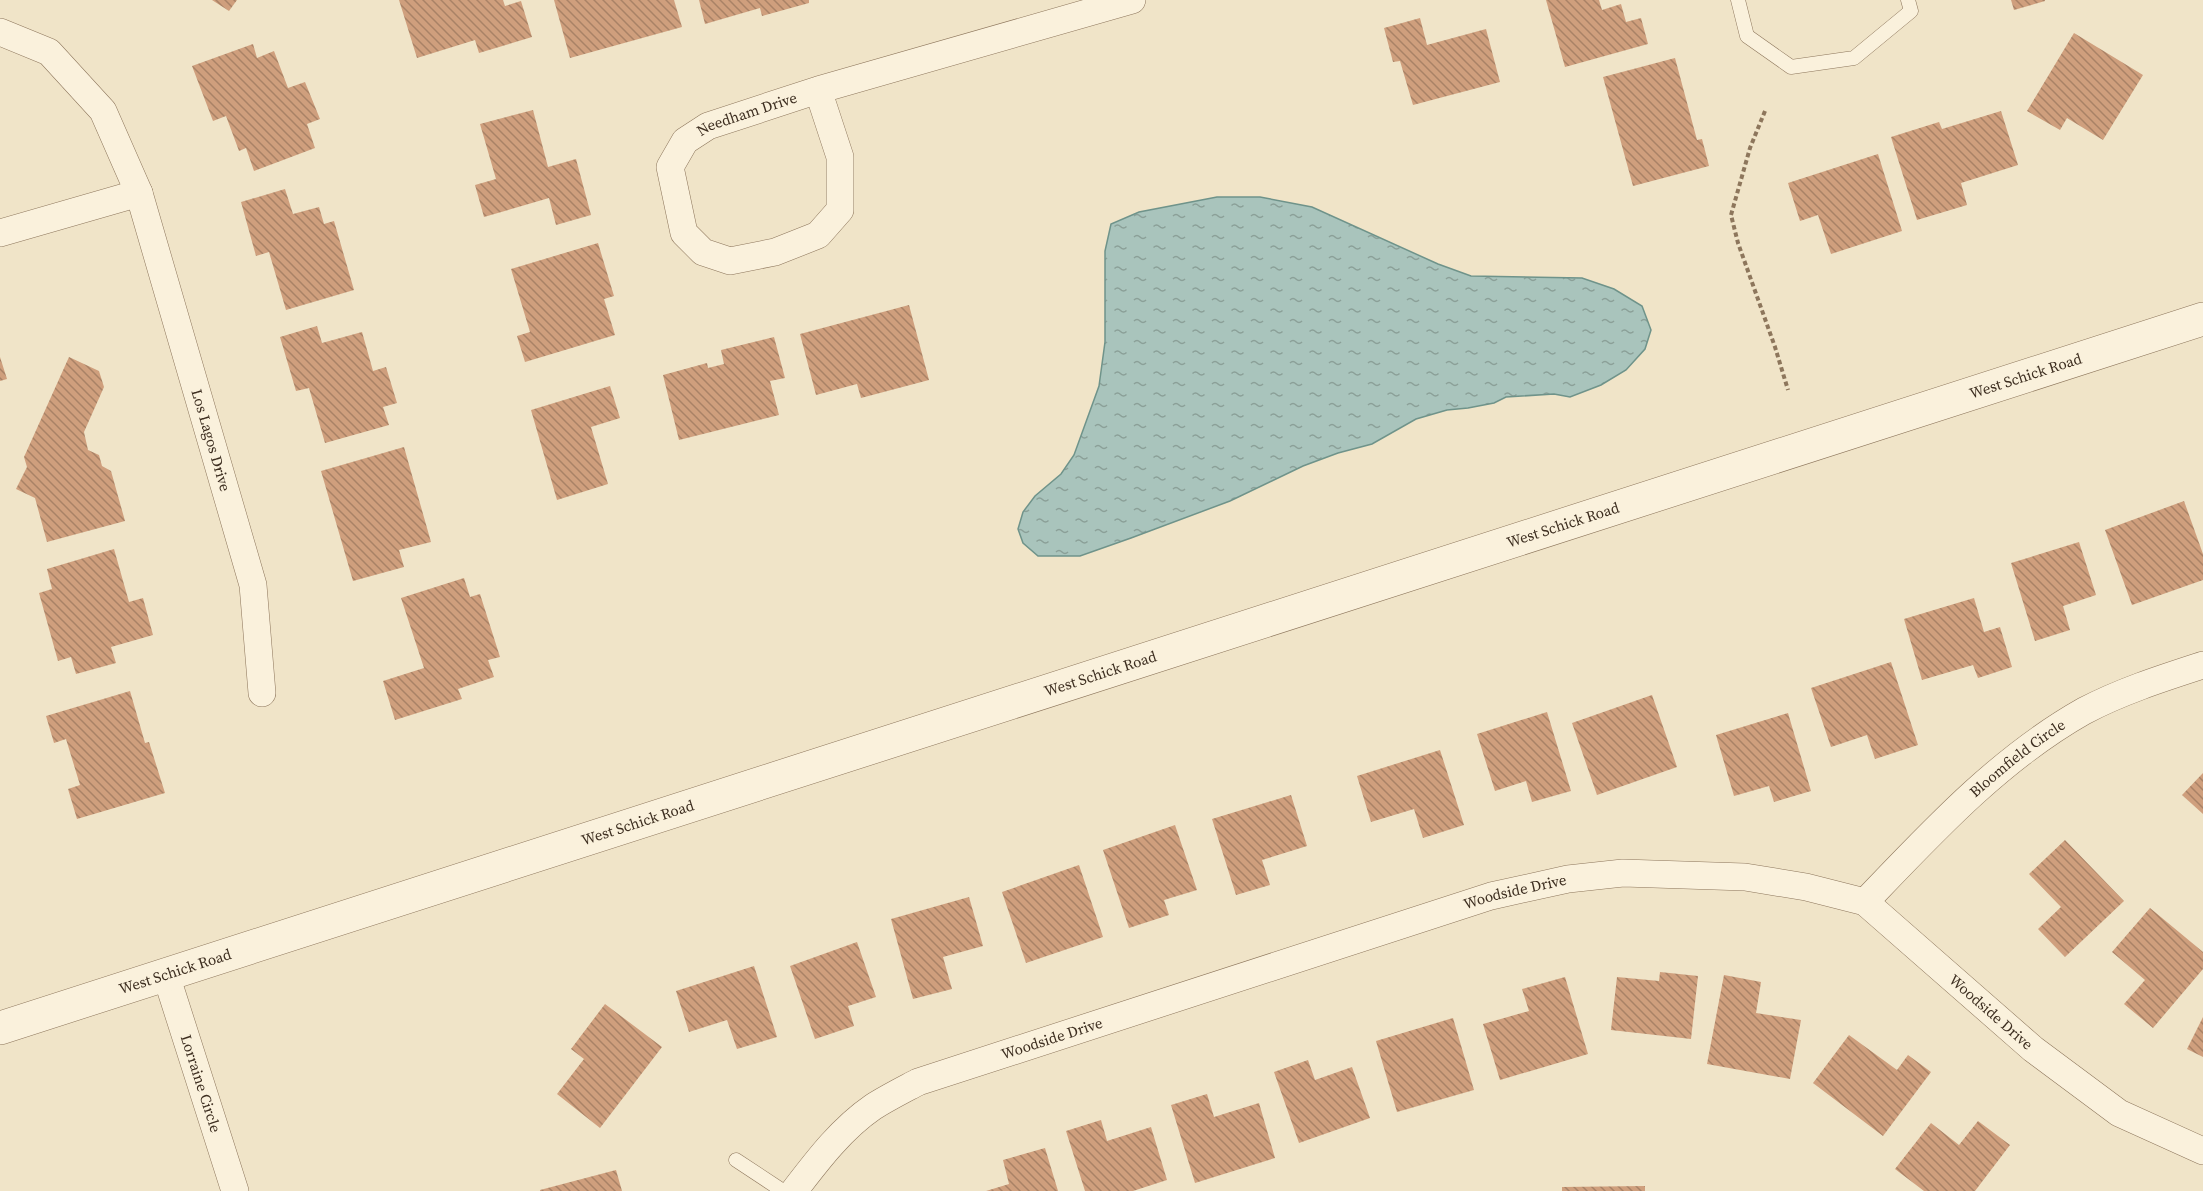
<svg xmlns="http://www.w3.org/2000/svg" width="2203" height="1191" font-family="'Source Serif 4',serif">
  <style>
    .water { fill: url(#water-ripples); stroke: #6f938a; stroke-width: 1.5 }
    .building { fill: url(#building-back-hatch) }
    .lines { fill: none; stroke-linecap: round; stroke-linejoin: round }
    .service-casing { stroke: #8d765c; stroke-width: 15 }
    .minor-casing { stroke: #8d765c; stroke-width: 28 }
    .tertiary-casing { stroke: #8d765c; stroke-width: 34 }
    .path { stroke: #8d765c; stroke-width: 4; stroke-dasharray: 4.5 3; stroke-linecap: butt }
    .service { stroke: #faf1dc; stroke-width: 14 }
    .minor { stroke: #faf1dc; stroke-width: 27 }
    .tertiary { stroke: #faf1dc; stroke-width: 33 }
    .labels { text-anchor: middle; stroke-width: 6; stroke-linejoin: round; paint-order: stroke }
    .street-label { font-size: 15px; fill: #3d2e20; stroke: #f7eed8 }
  </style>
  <defs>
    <pattern id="water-ripples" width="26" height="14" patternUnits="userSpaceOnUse" patternTransform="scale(1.5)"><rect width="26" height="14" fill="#a9c4bc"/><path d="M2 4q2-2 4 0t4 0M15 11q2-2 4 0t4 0" fill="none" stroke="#8ba098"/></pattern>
    <pattern id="building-back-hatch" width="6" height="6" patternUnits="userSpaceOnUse" patternTransform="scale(1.5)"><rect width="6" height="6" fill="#cf9f7d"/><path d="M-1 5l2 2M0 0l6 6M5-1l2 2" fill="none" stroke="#a98266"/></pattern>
  </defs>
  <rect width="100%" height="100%" fill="#f0e4c8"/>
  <path class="water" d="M1217 197H1260L1312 207 1438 264 1471 276 1582 278 1614 289 1642 306 1651 330 1645 349 1626 370 1601 385 1570 397 1554 394 1506 397 1494 403 1468 408 1447 410 1416 419 1372 444 1338 453 1303 466 1230 501 1131 538 1080 556H1038L1023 543 1018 529 1023 512 1035 496 1061 474 1074 455 1099 386 1105 342V251L1111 224 1139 212Z"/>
  <g class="building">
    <path d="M212 0H237L229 11Z"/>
    <path d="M399 0H503L505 6 521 1 532 37 479 53 475 40 417 58Z"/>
    <path d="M554 0H674L682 27 570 58Z"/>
    <path d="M699 0H809V3L762 16 760 8 705 24Z"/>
    <path d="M1546 0H1599L1602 10 1621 4 1626 22 1641 18 1648 44 1565 67Z"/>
    <path d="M2011 0H2045V1L2014 10Z"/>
    <path d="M1420 18 1427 45 1486 29 1500 82 1413 105 1400 61 1393 62 1384 28Z"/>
    <path d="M2074 33 2143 75 2103 140 2067 118 2060 130 2027 111Z"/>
    <path d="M253 44 257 58 274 51 288 88 305 82 320 119 307 124 315 148 254 171 246 148 239 151 226 116 213 121 192 66Z"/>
    <path d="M1675 58 1697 140 1702 139 1709 166 1633 186 1603 77Z"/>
    <path d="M533 110 548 167 576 159 591 215 556 225 549 198 484 217 475 185 496 179 480 124Z"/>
    <path d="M2001 111 2018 165 1961 183 1967 205 1917 220 1891 137 1939 122 1942 129Z"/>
    <path d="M1878 154 1902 231 1831 254 1818 215 1800 221 1788 183Z"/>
    <path d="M285 189 293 214 319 207 324 224 334 221 354 290 286 310 269 252 256 256 241 202Z"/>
    <path d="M598 243 614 296 604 299 615 335 525 362 517 336 530 332 511 269Z"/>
    <path d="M909 305 929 380 861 398 857 384 816 395 800 334Z"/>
    <path d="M317 326 322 343 362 332 373 371 386 367 397 403 383 407 389 425 325 443 309 388 296 391 280 337Z"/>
    <path d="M774 337 785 378 770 381 779 415 679 440 663 375 707 363 708 368 724 364 721 350Z"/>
    <path d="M0 357 7 379 0 381Z"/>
    <path d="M69 357 99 371 104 387 84 432 88 450 99 455 102 466 111 471 125 521 47 542 35 498 16 489 27 467 24 457Z"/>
    <path d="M610 386 620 418 591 427 608 484 557 500 531 410Z"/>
    <path d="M404 447 431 542 399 550 404 567 353 581 321 471Z"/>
    <path d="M2184 501 2203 554V580L2132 605 2105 530Z"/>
    <path d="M2079 542 2096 595 2063 606 2070 630 2035 641 2011 563Z"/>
    <path d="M114 549 129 602 143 598 153 635 111 647 116 663 76 674 71 657 58 661 39 593 52 589 47 569Z"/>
    <path d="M464 578 470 597 480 594 500 657 488 660 494 677 458 689 462 699 395 720 383 681 424 668 401 598Z"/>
    <path d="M1974 598 1984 632 2000 627 2012 667 1978 678 1973 665 1922 680 1904 619Z"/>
    <path d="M1891 662 1918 745 1875 759 1867 735 1831 747 1811 688Z"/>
    <path d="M130 691 145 743 149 742 165 793 77 819 68 789 80 785 66 739 54 743 46 716Z"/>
    <path d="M1652 695 1677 767 1597 795 1572 723Z"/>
    <path d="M1547 712 1571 791 1532 802 1526 781 1495 791 1477 734Z"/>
    <path d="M1788 713 1811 791 1774 802 1769 786 1734 796 1716 735Z"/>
    <path d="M1440 750 1464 825 1423 838 1414 809 1371 822 1357 776Z"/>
    <path d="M2203 773V814L2182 795Z"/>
    <path d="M1291 795 1307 846 1262 860 1270 885 1236 895 1212 819Z"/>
    <path d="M1175 825 1197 890 1164 900 1169 915 1129 928 1103 850Z"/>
    <path d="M2065 840 2124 901 2065 957 2038 929 2061 907 2029 874Z"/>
    <path d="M1079 865 1103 937 1026 963 1002 892Z"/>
    <path d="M969 897 983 946 943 957 952 989 913 999 891 919Z"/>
    <path d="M2150 908 2203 952V969L2153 1028 2124 1004 2145 980 2112 952Z"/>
    <path d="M857 942 876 997 848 1006 854 1026 815 1039 790 966Z"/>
    <path d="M754 966 777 1037 737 1049 727 1020 689 1032 676 991Z"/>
    <path d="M1660 972 1698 976 1691 1039 1611 1030 1617 977 1659 981Z"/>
    <path d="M1724 975 1761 982 1756 1013 1801 1020 1790 1079 1707 1064Z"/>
    <path d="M1565 977 1588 1054 1500 1080 1483 1024 1529 1011 1522 989Z"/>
    <path d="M605 1004 662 1047 600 1128 557 1094 584 1059 571 1049Z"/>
    <path d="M2203 1017V1057L2187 1049Z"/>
    <path d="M1453 1018 1474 1090 1397 1112 1376 1041Z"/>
    <path d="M1849 1035 1897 1070 1908 1055 1931 1072 1883 1136 1813 1083Z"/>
    <path d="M1308 1060 1315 1080 1352 1067 1370 1118 1299 1143 1274 1072Z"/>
    <path d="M1207 1094 1214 1117 1259 1103 1275 1158 1195 1183 1171 1105Z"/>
    <path d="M1101 1120 1107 1141 1151 1127 1167 1180 1133 1191H1085L1066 1131Z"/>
    <path d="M1978 1121 2010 1145 1975 1191H1924L1895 1169 1931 1123 1959 1145Z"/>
    <path d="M1045 1148 1058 1191H986L1009 1184 1003 1160Z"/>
    <path d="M616 1170 622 1191H540V1190Z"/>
    <path d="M1645 1186V1191H1562V1187Z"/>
  </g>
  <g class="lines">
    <defs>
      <g id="service">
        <path d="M1738 0 1747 36 1791 67 1854 58 1911 11 1908 0"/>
        <path d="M736 1160 783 1191"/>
      </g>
      <g id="minor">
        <path id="s1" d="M0 32 49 52 103 111 139 193 253 585 262 693"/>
        <path id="s2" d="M818 90 840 157V210L818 235 775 252 730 261 703 252 684 233 670 167 685 141 708 126 818 90 1132 0"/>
        <path d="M0 233 139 193"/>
        <path id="s3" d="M1865 902C1932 832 1999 759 2084 711 2122 691 2163 678 2203 665"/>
        <path id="s4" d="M166 975 235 1191"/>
        <path id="s5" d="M794 1191C817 1161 841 1129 873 1107 887 1098 903 1090 918 1082L1491 896 1568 879 1623 873 1745 877 1806 887 1865 902 2033 1049 2119 1113 2203 1151"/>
      </g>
      <g id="tertiary">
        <path id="s6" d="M0 1028 2203 319"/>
      </g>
    </defs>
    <use href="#service" class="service-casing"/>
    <use href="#minor" class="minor-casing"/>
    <use href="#tertiary" class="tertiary-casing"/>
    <path class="path" d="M1765 111 1750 148 1731 215 1738 243 1775 347 1788 390"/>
    <use href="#service" class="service"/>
    <use href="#minor" class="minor"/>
    <use href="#tertiary" class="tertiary"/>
  </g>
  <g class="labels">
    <g class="street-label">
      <text dy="5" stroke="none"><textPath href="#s2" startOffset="470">Needham Drive</textPath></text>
      <text dy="5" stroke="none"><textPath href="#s6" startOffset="2128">West Schick Road</textPath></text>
      <text dy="5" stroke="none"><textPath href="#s1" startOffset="480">Los Lagos Drive</textPath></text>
      <text dy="5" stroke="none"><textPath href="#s6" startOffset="1642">West Schick Road</textPath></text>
      <text dy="5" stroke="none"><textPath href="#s6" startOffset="1156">West Schick Road</textPath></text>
      <text dy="5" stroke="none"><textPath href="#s3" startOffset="210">Bloomfield Circle</textPath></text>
      <text dy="5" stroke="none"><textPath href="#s6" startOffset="670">West Schick Road</textPath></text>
      <text dy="5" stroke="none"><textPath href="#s5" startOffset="794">Woodside Drive</textPath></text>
      <text dy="5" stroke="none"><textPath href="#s6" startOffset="184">West Schick Road</textPath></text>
      <text dy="5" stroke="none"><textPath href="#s5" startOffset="1316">Woodside Drive</textPath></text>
      <text dy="5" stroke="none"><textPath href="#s5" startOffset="308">Woodside Drive</textPath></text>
      <text dy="5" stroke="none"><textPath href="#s4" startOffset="114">Lorraine Circle</textPath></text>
    </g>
  </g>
</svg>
